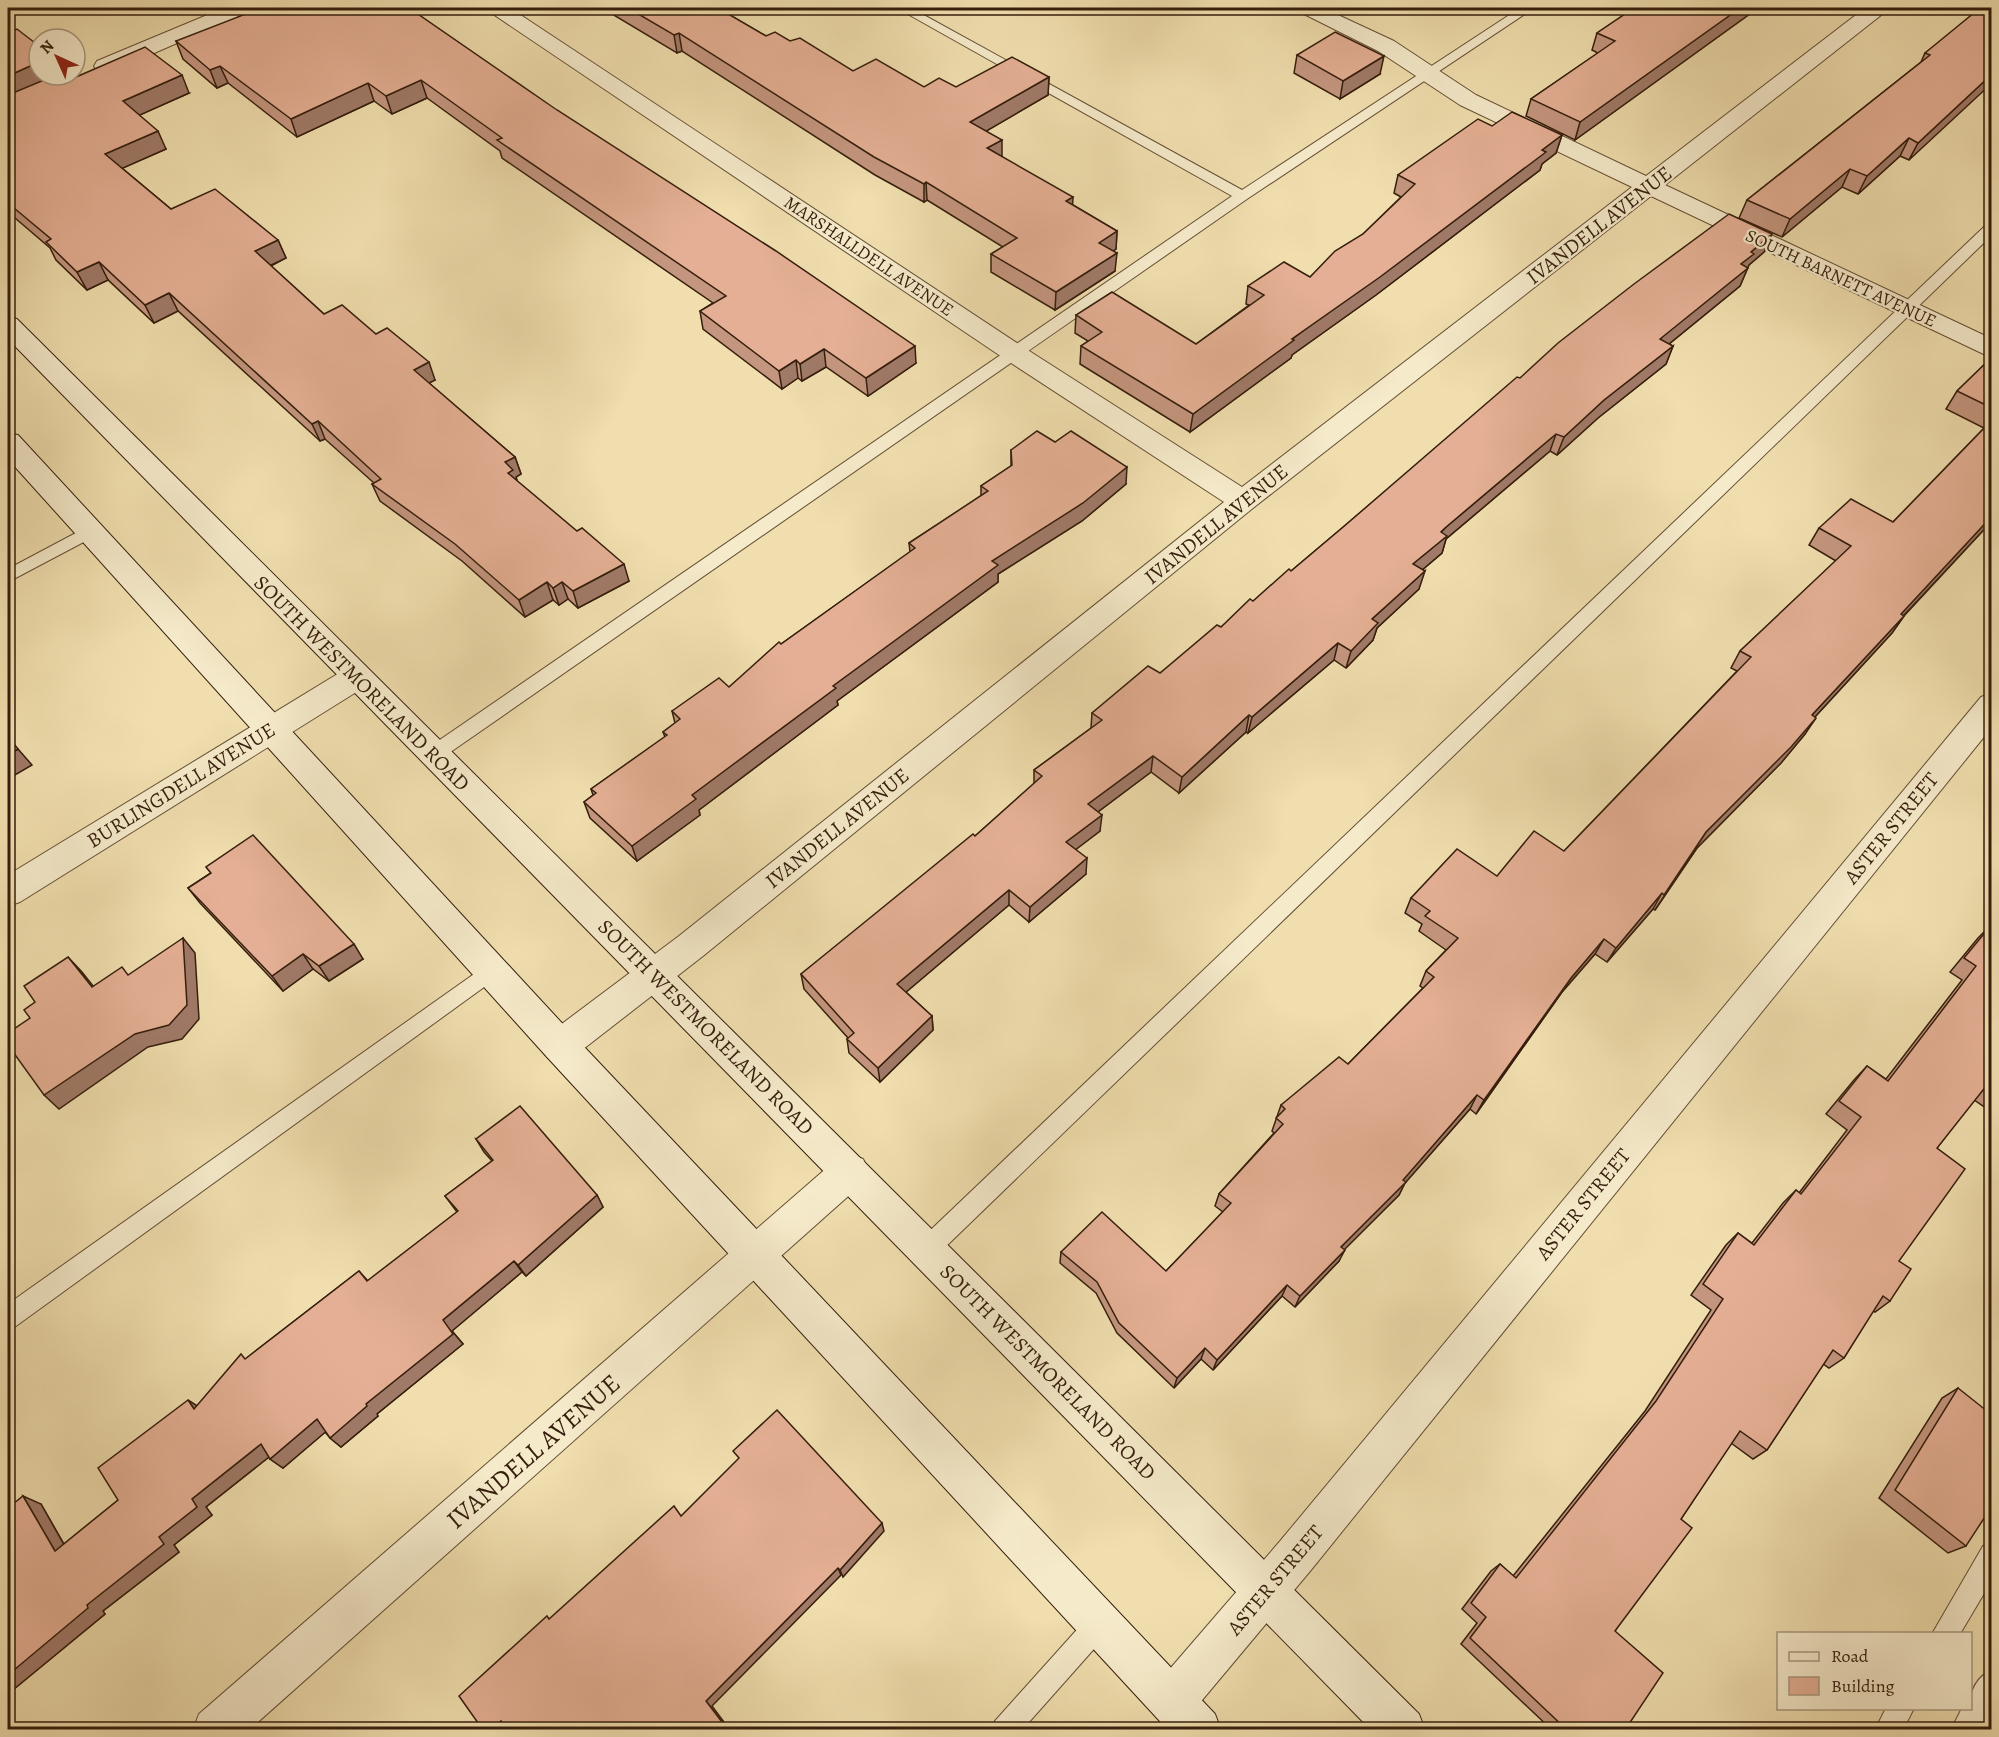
<svg xmlns="http://www.w3.org/2000/svg" width="1999" height="1737" font-family="Alegreya,serif">
  <style>
    .lines { fill: none; stroke-linecap: round; stroke-linejoin: round }
    .service-casing { stroke: #644e34; stroke-width: 2 }
    .minor-casing { stroke: #644e34; stroke-width: 2 }
    .secondary-casing { stroke: #351e0c; stroke-width: 2 }
    .service { fill: #f5eaca; fill-rule: evenodd }
    .minor { fill: #f5eaca; fill-rule: evenodd }
    .secondary { fill: #f5eaca; fill-rule: evenodd }
    .wall { fill: #c4967f; stroke: #351e0c; stroke-width: 1.5 }
    .shaded-wall { fill: #a07a68; stroke: #351e0c; stroke-width: 1.5 }
    .building { fill: #e4af94; stroke: #351e0c; stroke-width: 1.5 }
    .labels { text-anchor: middle; stroke-width: 4.5; stroke-linejoin: round; paint-order: stroke }
    .far-street-label { font-size: 18px; fill: #351e0c; stroke: #f5eaca }
    .street-label { font-size: 21px; fill: #351e0c; stroke: #f5eaca }
    .near-street-label { font-size: 26px; fill: #351e0c; stroke: #f5eaca }
  </style>
  <rect width="100%" height="100%" fill="#f0deae"/>
  <filter id="stains"><feTurbulence type="fractalNoise" baseFrequency=".00333" numOctaves="4"/><feColorMatrix values="0 0 0 0 .2 0 0 0 0 .09 0 0 0 0 .02 0 0 0 .5 -.17"/></filter>
  <radialGradient id="worn" r=".72"><stop offset=".6" stop-color="#630" stop-opacity="0"/><stop offset="1" stop-color="#630" stop-opacity=".3"/></radialGradient>
  <g class="lines">
    <defs>
      <g id="service">
        <path d="M897 8H911L1242 190 1520 8H1534L1247 199 439 760 432 762 425 760 423 755 425 750 1232 196Z"/>
        <path d="M1992 223V235L935 1257 927 1260 919 1257 916 1249 919 1241 1987 224Z"/>
        <path d="M89 526 97 532 95 536 8 582V569Z"/>
        <path d="M491 962 498 965 501 971 498 977 16 1326 8 1329V1304Z"/>
        <path d="M1992 1543V1580L1960 1634H1932L1983 1546Z"/>
        <path d="M1100 1610 1109 1614 1113 1623 1109 1632 1022 1730H991L995 1721 1091 1614Z"/>
        <path d="M1992 1670V1709L1979 1730H1951L1962 1708H1970C1970 1692 1976 1677 1992 1670Z"/>
        <path d="M1886 1708H1914L1903 1730H1875Z"/>
      </g>
      <g id="minor">
        <path d="M224 8H252L248 12 113 71H97L94 66 97 61Z"/>
        <path d="M487 8H510L1023 347 1242 487 1632 187 1460 105 1378 51 1300 12 1297 8H1323L1394 41 1476 95 1646 176 1865 8H1888L1885 12 1665 185 1992 339V358L1651 196 1253 508 703 956 573 1057 560 1062 547 1057 542 1046 547 1035 679 936 1224 502 1005 359 490 12Z"/>
        <path d="M355 666 366 670 370 678 366 686 20 902 8 906V875L344 670Z"/>
        <path d="M1992 693V727L1311 1570 1188 1717 1172 1723 1156 1717 1150 1701 1156 1685 1281 1540 1981 697Z"/>
        <path d="M850 1154 863 1159 869 1171 863 1183 249 1730H193L199 1714 837 1159Z"/>
      </g>
      <g id="secondary">
        <path d="M8 317 17 319 1419 1714 1425 1730H1371L8 339Z"/>
        <path d="M8 433 18 435 573 1035 1215 1714 1221 1730H1168L547 1057 8 459Z"/>
      </g>
    </defs>
    <use href="#service" class="service-casing"/>
    <use href="#minor" class="minor-casing"/>
    <use href="#secondary" class="secondary-casing"/>
    <use href="#service" class="service"/>
    <use href="#minor" class="minor"/>
    <use href="#secondary" class="secondary"/>
  </g>
  <g class="wall">
    <path d="M409 8 916 363 868 396 826 367 802 381 798 378 782 389 703 329 700 311 713 303 502 158 500 151 427 98 392 114 374 101 297 137 228 83 217 88 183 59 176 41Z"/>
    <path d="M602 8H718L766 36 790 41 853 71 924 87H956L1049 77 1048 95 986 131 1002 157 1073 205 1117 231 1116 249 1113 251 1115 271 1055 310 991 272V254L1003 247 927 200 924 202 875 175 682 51 677 53Z"/>
    <path d="M1451 8H1483L1476 12 1472 10 1466 14Z"/>
    <path d="M1634 8H1758L1575 140 1526 116 1531 99 1598 53 1592 50 1597 33Z"/>
    <path d="M1992 8 1909 160 1900 156 1858 194 1842 187 1782 237 1739 218 1747 200 1921 62 1925 53Z"/>
    <path d="M8 33 39 75 76 77 189 93 139 115 166 149 122 168 171 209 278 240 286 258 271 266 324 314 376 334 435 380 429 383 515 457 521 474 516 477 517 481 629 581 578 608 568 599 559 605 553 600 525 617 462 561 380 501 372 484 374 483 325 439 320 441 178 311 154 323 108 280 87 290 56 260 50 248 8 212Z"/>
    <path d="M1297 55 1380 74 1340 99 1294 73Z"/>
    <path d="M1492 126 1562 135 1556 153 1542 164 1540 170 1376 295 1292 355 1291 358 1190 432 1080 364 1081 346 1088 341 1075 333 1076 315 1196 344 1249 305 1246 304 1248 286 1310 277 1363 234 1401 197 1394 193 1398 175Z"/>
    <path d="M1764 252 1749 265 1740 286 1669 344 1673 346 1666 364 1598 418 1557 455 1550 451 1446 539 1442 553 1422 570 1419 589 1377 628 1373 640 1346 668 1334 660 1248 733 1246 732 1179 793 1151 772 1098 812 1100 831 1076 849 1086 874 1029 922 1009 905 906 992 932 1016 933 1030 880 1082 849 1053 847 1039 848 1038 804 989 801 974 975 836 1034 784V770L1091 728 1092 713 1160 673 1221 627 1291 571 1520 378Z"/>
    <path d="M1992 357V521L1904 616 1892 633 1815 717 1805 734 1781 763 1697 848 1655 910 1653 909 1607 962 1595 954 1562 992 1476 1114 1470 1109 1405 1183 1399 1195 1344 1249 1339 1261 1295 1307 1282 1296 1213 1370 1201 1359 1174 1388 1117 1333 1096 1293 1060 1263 1061 1252 1166 1271 1223 1212 1215 1206 1219 1194 1274 1133 1272 1131 1281 1105 1348 1064 1423 988 1420 986 1426 971 1446 950 1419 931 1422 924 1405 913 1411 898 1497 876 1564 851 1737 671 1731 668 1740 651 1836 561 1809 545 1819 528 1893 522 1984 428 1946 409 1957 391Z"/>
    <path d="M1011 450 1126 484 1082 521 998 574V582L837 701 838 705 699 810 700 815 637 861 590 818 584 802 593 795 591 789 665 737 663 732 675 723 672 711 729 687 781 644 910 552 909 543 981 496V486L1011 466Z"/>
    <path d="M206 867 363 959 329 981 313 969 283 991 200 903 188 888 211 873Z"/>
    <path d="M1992 924V1112L1974 1100 1937 1148 1899 1261 1890 1301 1875 1312 1873 1311 1844 1358 1829 1368 1823 1364 1767 1450 1753 1459 1731 1443 1681 1519 1615 1631 1625 1730H1552L1461 1644 1477 1623 1462 1609 1491 1571 1500 1564 1513 1576 1645 1411 1711 1310 1691 1295 1726 1245 1738 1233 1752 1243 1783 1203 1796 1190 1799 1193 1847 1130 1826 1114 1854 1080 1867 1066 1886 1079 1962 980 1950 972 1978 938Z"/>
    <path d="M476 1139 597 1195 603 1207 526 1276 522 1272 452 1331 463 1344 377 1414 378 1416 341 1447 330 1438 325 1432 283 1468 270 1459 269 1457 206 1507 212 1515 174 1545 179 1552 103 1611 105 1614 8 1694V1508L41 1504 64 1544 118 1500 197 1406 247 1358 359 1271 368 1281 457 1212 445 1196 492 1161 484 1152Z"/>
    <path d="M1958 1388 1966 1546 1948 1553 1879 1498 1942 1398Z"/>
  </g>
  <g class="shaded-wall">
    <path d="M1467 8H1473L1472 10 1466 14Z"/>
    <path d="M1477 8H1483L1476 12Z"/>
    <path d="M1740 8H1758L1575 140 1580 122Z"/>
    <path d="M679 33 682 51 677 53 674 35Z"/>
    <path d="M1384 56 1380 74 1340 99 1343 81Z"/>
    <path d="M39 62V75H60L8 98V76Z"/>
    <path d="M220 66 228 83 217 88 210 70Z"/>
    <path d="M1992 74V83L1909 160 1918 143Z"/>
    <path d="M182 75 189 93 131 119 123 101Z"/>
    <path d="M1049 77 1048 95 971 140 970 122Z"/>
    <path d="M421 80 427 98 392 114 386 96Z"/>
    <path d="M368 83 374 101 297 137 291 119Z"/>
    <path d="M158 131 166 149 114 172 105 154Z"/>
    <path d="M1562 135 1556 153 1542 164 1540 170 1376 295 1292 355 1291 358 1190 432 1193 414Z"/>
    <path d="M1909 138 1900 156 1858 194 1867 176Z"/>
    <path d="M1002 140V157L987 148Z"/>
    <path d="M1850 169 1842 187 1782 237 1790 219Z"/>
    <path d="M926 182 927 200 924 202V184Z"/>
    <path d="M1073 197 1072 215 1066 201Z"/>
    <path d="M1117 231 1116 249 1098 261 1099 243Z"/>
    <path d="M1772 234 1764 252 1749 265 1740 286 1653 357 1660 339 1741 264 1751 252Z"/>
    <path d="M278 240 286 258 263 269 255 251Z"/>
    <path d="M1117 253 1115 271 1055 310 1056 292Z"/>
    <path d="M99 262 108 280 87 290 77 272Z"/>
    <path d="M169 293 178 311 154 323 145 305Z"/>
    <path d="M915 346 916 363 868 396 866 378Z"/>
    <path d="M1673 346 1666 364 1598 418 1557 455 1564 437 1604 400Z"/>
    <path d="M824 349 826 367 802 381 800 364Z"/>
    <path d="M796 360 798 378 782 389 779 371Z"/>
    <path d="M429 362 435 380 420 388 414 370Z"/>
    <path d="M318 421 325 439 320 441 312 424Z"/>
    <path d="M1556 434 1550 451 1446 539 1442 553 1408 582 1413 564 1445 528Z"/>
    <path d="M515 457 521 474 516 477 519 487 513 490 505 462Z"/>
    <path d="M1127 467 1126 484 1082 521 998 574V582L837 701 838 705 699 810 700 815 637 861 632 846 692 795 992 561Z"/>
    <path d="M1992 516V521L1889 631 1901 614Z"/>
    <path d="M624 564 629 581 578 608 573 591Z"/>
    <path d="M1425 571 1419 589 1377 628 1373 640 1346 668 1351 651 1372 619Z"/>
    <path d="M547 582 553 600 525 617 519 600Z"/>
    <path d="M562 582 568 599 559 605 553 588Z"/>
    <path d="M1904 616 1892 633 1801 732 1812 715Z"/>
    <path d="M1338 643 1334 660 1248 733 1252 717Z"/>
    <path d="M1249 715 1246 732 1179 793 1182 777Z"/>
    <path d="M1816 718 1805 734 1781 763 1697 848 1655 910 1706 832Z"/>
    <path d="M18 749 32 765 8 779V755Z"/>
    <path d="M1153 756 1151 772 1087 820 1088 804Z"/>
    <path d="M1102 815 1100 831 1066 857V842Z"/>
    <path d="M1087 858 1086 874 1029 922 1030 907Z"/>
    <path d="M1009 890V905L899 998 897 984Z"/>
    <path d="M1662 893 1653 909 1607 962 1616 948Z"/>
    <path d="M183 938 195 953 199 1019 182 1039 148 1047 59 1109 44 1095Z"/>
    <path d="M1604 939 1595 954 1562 992 1476 1114 1484 1100 1571 978Z"/>
    <path d="M354 944 363 959 329 981 319 966Z"/>
    <path d="M303 954 313 969 283 991 272 976Z"/>
    <path d="M68 957 82 972 105 1001 92 987Z"/>
    <path d="M932 1016 933 1030 880 1082 878 1068Z"/>
    <path d="M1477 1095 1470 1109 1405 1183 1399 1195 1336 1258 1341 1247 1403 1180Z"/>
    <path d="M597 1195 603 1207 526 1276 518 1265Z"/>
    <path d="M1345 1250 1339 1261 1295 1307 1300 1296Z"/>
    <path d="M514 1261 522 1272 452 1331 463 1344 377 1414 378 1416 341 1447 330 1438 366 1404 443 1320Z"/>
    <path d="M1287 1285 1282 1296 1213 1370 1217 1360Z"/>
    <path d="M1205 1348 1201 1359 1174 1388 1177 1378Z"/>
    <path d="M188 1400 202 1409H194Z"/>
    <path d="M317 1419 329 1429 283 1468 270 1459Z"/>
    <path d="M261 1444 274 1453 206 1507 212 1515 174 1545 179 1552 103 1611 105 1614 8 1694V1675L87 1605 159 1537 192 1499Z"/>
    <path d="M23 1496 41 1504 72 1559 55 1551Z"/>
    <path d="M882 1523 884 1531 843 1577 840 1570Z"/>
    <path d="M838 1568 841 1575 712 1706 730 1730H728L706 1701Z"/>
    <path d="M501 1721 510 1725 506 1730H492Z"/>
  </g>
  <g class="building">
    <path d="M261 8H409L557 110 776 251 915 346 866 378 824 349 800 364 796 360 779 371 700 311 726 296 497 140 502 138 421 80 386 96 368 83 291 119 220 66 210 70 176 41Z"/>
    <path d="M628 8H718L766 36 775 32 790 41 800 38 853 71 876 59 924 87 939 78 956 87 1012 57 1049 77 970 122 1002 140 987 148 1073 197 1066 201 1117 231 1099 243 1117 253 1056 292 991 254 1017 238 926 182 924 184 874 157 679 33 674 35Z"/>
    <path d="M1634 8H1740L1580 122 1531 99 1615 41 1597 33Z"/>
    <path d="M1980 8H1992V74L1918 143 1909 138 1867 176 1850 169 1790 219 1747 200 1930 55 1925 53Z"/>
    <path d="M17 29 39 46V62L8 76V33Z"/>
    <path d="M1335 32 1384 56 1343 81 1297 55Z"/>
    <path d="M145 47 182 75 123 101 158 131 105 154 171 209 215 189 278 240 255 251 324 314 342 305 376 334 387 328 429 362 414 370 515 457 505 462 513 470 508 473 577 531 582 528 624 564 573 591 562 582 553 588 547 582 519 600 455 544 372 484 381 479 318 421 312 424 169 293 145 305 99 262 77 272 46 242 51 239 8 203V95L56 75H74L76 77Z"/>
    <path d="M1512 112 1562 135 1542 150 1546 152 1380 277 1292 339 1294 340 1193 414 1081 346 1102 332 1076 315 1112 292 1196 344 1264 295 1248 286 1284 262 1310 277 1335 251 1363 234 1415 184 1398 175 1478 119 1492 126Z"/>
    <path d="M1729 214 1772 234 1751 252 1754 254 1741 264 1748 268 1660 339 1673 346 1604 400 1564 437 1556 434 1445 528 1441 532 1447 536 1413 564 1425 571 1372 619 1378 623 1351 651 1338 643 1252 717 1249 715 1182 777 1153 756 1088 804 1102 815 1066 842 1087 858 1030 907 1009 890 897 984 932 1016 878 1068 847 1039 854 1033 801 974 973 834 975 836 1042 776 1034 770 1102 720 1092 713 1148 666 1160 673 1217 625 1221 627 1250 599 1253 601 1289 569 1291 571 1342 528 1517 377 1520 378 1558 343 1634 284Z"/>
    <path d="M1992 357V408L1957 391Z"/>
    <path d="M1992 420V516L1901 614 1904 616 1812 715 1816 718 1791 747 1706 832 1664 895 1662 893 1616 948 1604 939 1571 978 1484 1100 1477 1095 1403 1180 1406 1182 1341 1247 1345 1250 1300 1296 1287 1285 1217 1360 1205 1348 1177 1378 1119 1323 1097 1282 1061 1252 1102 1212 1166 1271 1231 1203 1219 1194 1283 1124 1276 1118 1285 1109 1281 1105 1339 1057 1348 1064 1434 977 1426 971 1458 938 1425 916 1430 911 1411 898 1457 849 1497 876 1534 831 1564 851 1751 657 1740 651 1851 546 1819 528 1851 499 1893 522Z"/>
    <path d="M1037 431 1055 442 1071 431 1127 467 1083 503 992 561 998 565 833 686 836 688 692 795 696 799 632 846 584 802 596 793 591 789 667 735 663 732 680 719 672 711 719 678 729 687 779 642 781 644 915 548 909 543 988 491 981 486 1012 465 1011 450Z"/>
    <path d="M8 736 18 749 8 755Z"/>
    <path d="M253 835 354 944 319 966 303 954 272 976 188 888 211 873 206 867Z"/>
    <path d="M1992 924V1088L1987 1085 1937 1148 1965 1169 1899 1261 1911 1269 1890 1301 1883 1296 1844 1358 1833 1350 1767 1450 1740 1431 1681 1519 1692 1528 1615 1631 1663 1673 1625 1730H1567L1470 1638 1486 1617 1471 1603 1500 1564 1516 1578 1656 1401 1723 1299 1703 1284 1738 1233 1754 1245 1796 1190 1801 1194 1861 1117 1839 1101 1867 1066 1888 1081 1976 966 1964 958Z"/>
    <path d="M183 938 187 1005 169 1025 135 1034 44 1095 8 1045V1033L30 1018 24 1010 35 1002 24 986 68 957 92 987 122 967 128 975Z"/>
    <path d="M520 1106 597 1195 518 1265 514 1261 443 1320 453 1334 366 1404 367 1406 330 1438 317 1419 270 1459 261 1444 192 1499 197 1507 159 1537 164 1544 87 1605 88 1608 8 1675V1508L23 1496 55 1551 118 1500 98 1468 188 1400 194 1409 241 1354 245 1359 359 1271 367 1281 458 1211 445 1196 493 1160 476 1139Z"/>
    <path d="M1958 1388 1992 1415V1506L1966 1546 1895 1490Z"/>
    <path d="M777 1410 882 1523 840 1570 838 1568 706 1701 728 1730H507L501 1721 492 1730H483L459 1696 547 1616 549 1619 674 1506 681 1516 739 1458 733 1451Z"/>
  </g>
  <g class="labels">
    <g class="far-street-label">
      <text transform="translate(869 256) rotate(34)" y="6">MARSHALLDELL AVENUE</text>
      <text transform="translate(1841 278) rotate(25)" y="6">SOUTH BARNETT AVENUE</text>
    </g>
    <g class="street-label">
      <text transform="translate(1599 225) rotate(-38)" y="7">IVANDELL AVENUE</text>
      <text transform="translate(1216 524) rotate(-39)" y="7">IVANDELL AVENUE</text>
      <text transform="translate(362 683) rotate(45)" y="7">SOUTH WESTMORELAND ROAD</text>
      <text transform="translate(181 785) rotate(-32)" y="7">BURLINGDELL AVENUE</text>
      <text transform="translate(837 828) rotate(-39)" y="7">IVANDELL AVENUE</text>
      <text transform="translate(1891 828) rotate(-51)" y="7">ASTER STREET</text>
      <text transform="translate(706 1027) rotate(45)" y="7">SOUTH WESTMORELAND ROAD</text>
      <text transform="translate(1583 1204) rotate(-51)" y="7">ASTER STREET</text>
      <text transform="translate(1048 1372) rotate(45)" y="7">SOUTH WESTMORELAND ROAD</text>
      <text transform="translate(1275 1580) rotate(-50)" y="7">ASTER STREET</text>
    </g>
    <g class="near-street-label">
      <text transform="translate(533 1451) rotate(-41)" y="9">IVANDELL AVENUE</text>
    </g>
  </g>
  <rect width="1999" height="1737" fill="none" stroke="#f0deae" stroke-width="30"/>
  <rect x="9" y="9" width="1981" height="1719" fill="none" stroke="#351e0c" stroke-width="3"/>
  <rect x="15" y="15" width="1969" height="1707" fill="none" stroke="#351e0c" stroke-width="1.5"/>
  <rect x="1777" y="1632" width="195" height="78" fill="#f5eaca" stroke="#a8987e" stroke-width="1.5"/>
  <rect x="1789" y="1652" width="30" height="9" fill="#f5eaca" stroke="#a8987e" stroke-width="1.5"/>
  <text x="1831" y="1662" font-size="18" fill="#351e0c">Road</text>
  <rect x="1789" y="1677" width="30" height="18" fill="#e4af94" stroke="#a8987e" stroke-width="1.5"/>
  <text x="1831" y="1692" font-size="18" fill="#351e0c">Building</text>
  <g transform="translate(57 57) rotate(315)"><circle r="28" fill="#f5eaca" stroke="#a8987e" stroke-width="1.5"/>
  <path d="M0-4.5L10 22L0 15L-10 22Z" fill="#8f2418"/>
  <text y="-9" font-size="16" font-weight="bold" text-anchor="middle" fill="#351e0c">N</text>
  </g>
  <rect width="100%" height="100%" filter="url(#stains)"/>
  <rect width="100%" height="100%" fill="url(#worn)"/>
</svg>
